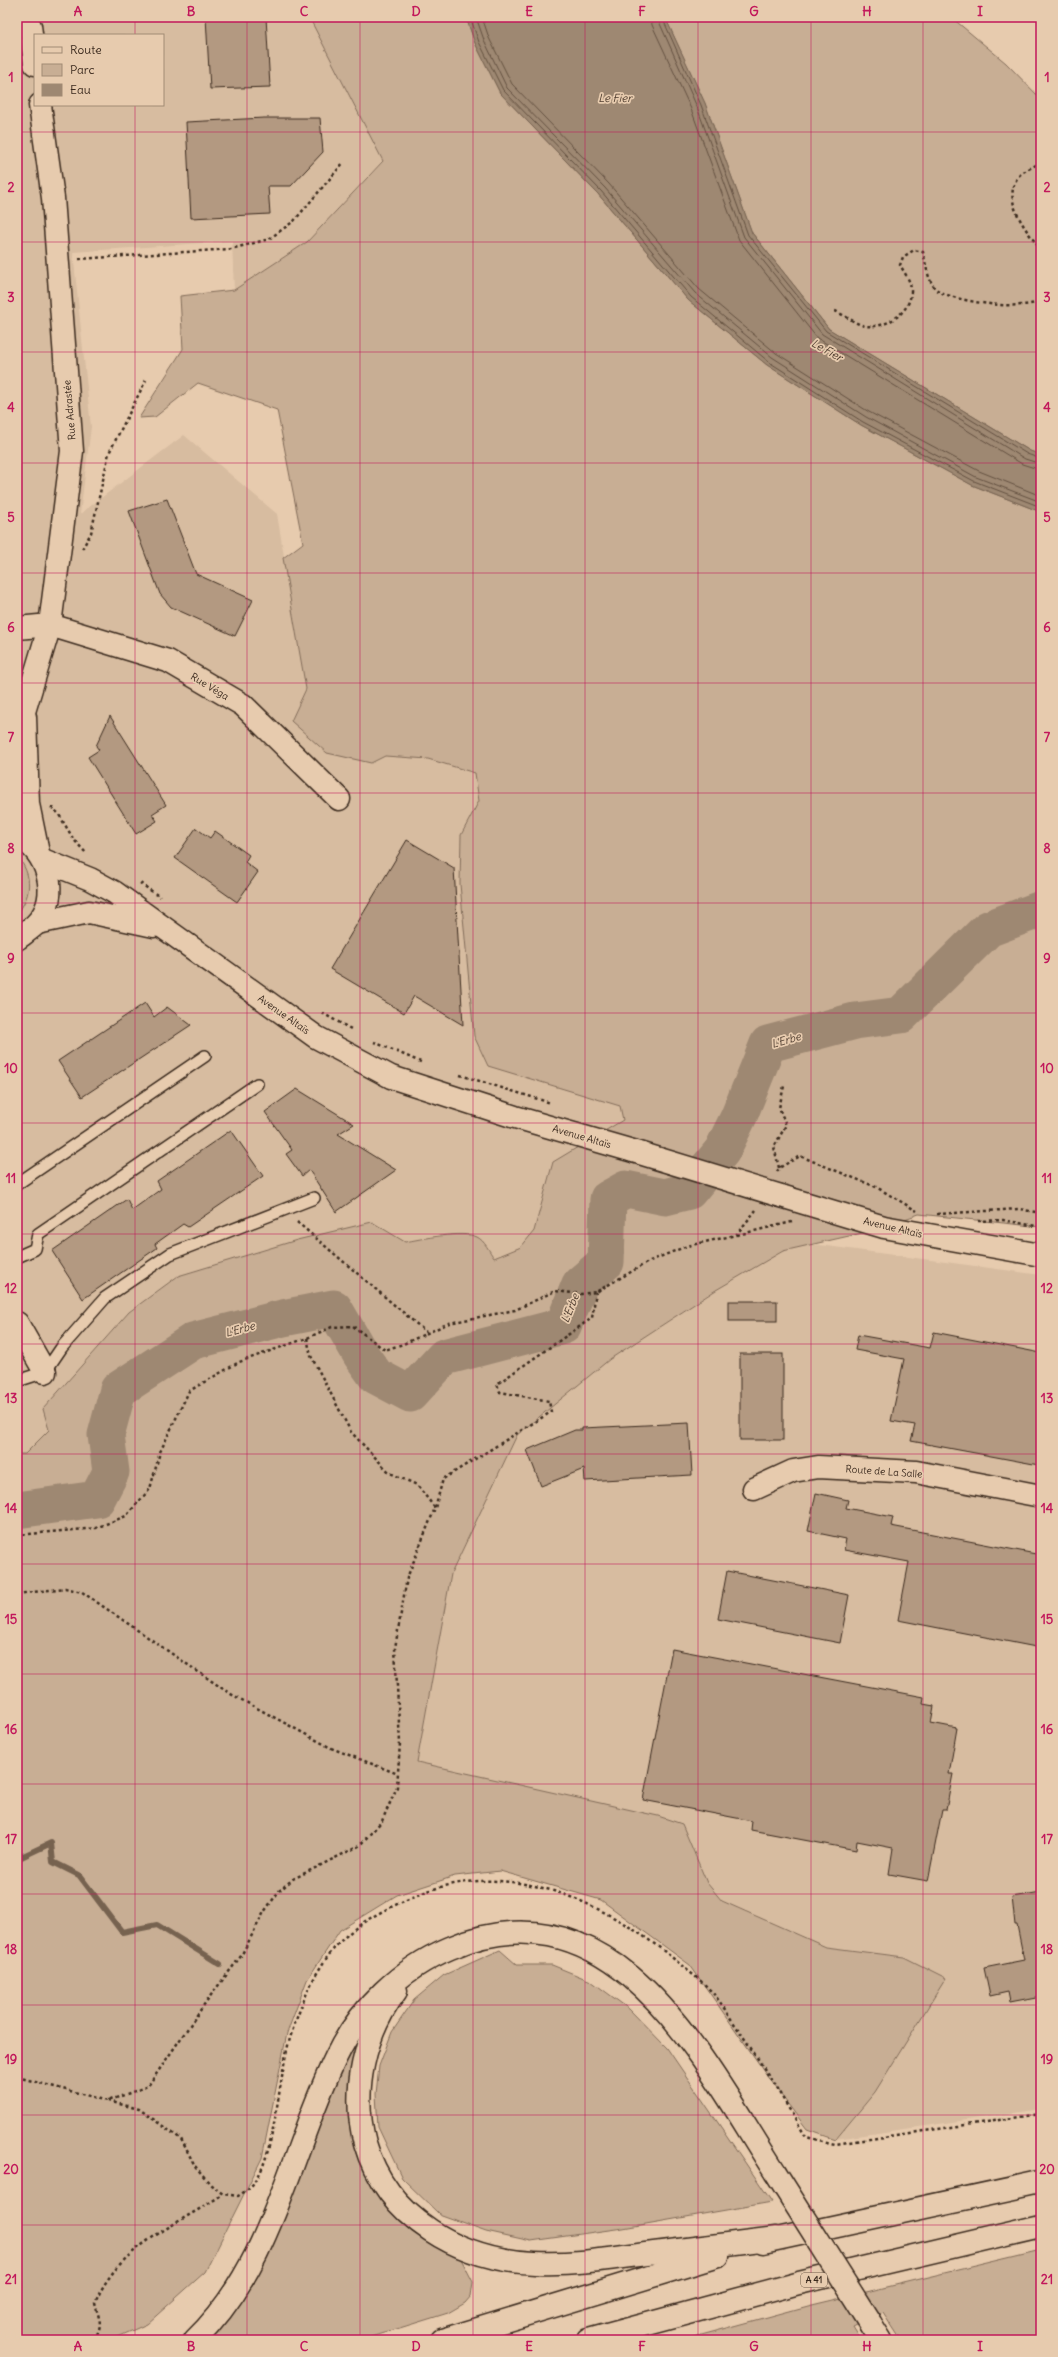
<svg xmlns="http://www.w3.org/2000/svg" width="1058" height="2357" font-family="Delius,sans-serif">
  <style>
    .built { fill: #d7bca0; fill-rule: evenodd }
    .green { fill: #c8ae94; stroke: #826c59 }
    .water { fill: #9e8872; stroke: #766250 }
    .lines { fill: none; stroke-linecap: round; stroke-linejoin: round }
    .shore { stroke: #635040; stroke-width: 1 }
    .stream { stroke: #766250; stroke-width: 6 }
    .river { stroke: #9e8872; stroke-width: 37 }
    .building { fill: #b39981; stroke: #3b2a1e }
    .service-casing { stroke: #3b2a1e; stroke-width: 14 }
    .minor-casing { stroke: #3b2a1e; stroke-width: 25 }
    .tertiary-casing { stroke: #3b2a1e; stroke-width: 25 }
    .motorway-casing { stroke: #3b2a1e; stroke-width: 25 }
    .path { stroke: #3b2a1e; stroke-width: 2.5; stroke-dasharray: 3 3; stroke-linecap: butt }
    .service { stroke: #e7cbae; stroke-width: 11 }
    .minor { stroke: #e7cbae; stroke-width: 22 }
    .tertiary { stroke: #e7cbae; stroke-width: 22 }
    .motorway { stroke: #e7cbae; stroke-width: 22 }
    .tertiary-bridge-casing { stroke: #3b2a1e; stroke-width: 25; stroke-linecap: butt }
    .motorway-bridge-casing { stroke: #3b2a1e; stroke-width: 25; stroke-linecap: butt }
    .tertiary-bridge { stroke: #e7cbae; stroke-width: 22 }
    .motorway-bridge { stroke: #e7cbae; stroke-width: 22 }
    .grid { fill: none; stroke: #c2185b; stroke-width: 1; stroke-opacity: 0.55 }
    .labels { text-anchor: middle; stroke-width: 3.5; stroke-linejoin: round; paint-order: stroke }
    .shield { fill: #e7cbae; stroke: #6f5a49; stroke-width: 1 }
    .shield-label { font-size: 9px; font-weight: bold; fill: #3b2a1e }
    .street-label { font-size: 10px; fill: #3b2a1e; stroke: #e7cbae }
    .water-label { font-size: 11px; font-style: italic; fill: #4f3d2f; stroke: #e7cbae }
    .neatline { fill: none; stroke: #c2185b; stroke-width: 1.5 }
    .grid-label { font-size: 13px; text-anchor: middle; font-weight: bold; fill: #c2185b }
  </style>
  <rect width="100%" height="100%" fill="#e7cbae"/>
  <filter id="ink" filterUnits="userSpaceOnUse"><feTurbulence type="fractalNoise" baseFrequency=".025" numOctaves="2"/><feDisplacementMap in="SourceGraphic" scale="8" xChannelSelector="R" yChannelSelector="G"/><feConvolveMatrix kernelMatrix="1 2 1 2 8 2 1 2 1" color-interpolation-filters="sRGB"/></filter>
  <g filter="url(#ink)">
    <g class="built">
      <path d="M17 17H309L383 160 307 242 234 290 232 241 73 252 91 427 80 514 184 435 277 514 306 689 291 721 371 763 385 756 428 759 475 773 479 801 461 835 460 884 474 1036 488 1066 620 1106 623 1120 553 1162 534 1231 521 1247 494 1258 485 1244 438 1235 405 1242 372 1222 178 1276 129 1312 43 1409 50 1430 25 1454H17ZM35 35H163V105H35Z"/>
      <path d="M812 1244 1041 1275V2109L836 2139 875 2092 904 1957 826 1947 722 1901 707 1883 682 1824 417 1762 451 1574 517 1435 610 1359 716 1290 783 1251Z"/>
    </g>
    <g class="green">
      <path d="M309 17H466L475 43 500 93 598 194 688 300 767 365 861 425 972 485 1041 512V1227L919 1214 871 1231 783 1251 716 1290 610 1359 517 1435 451 1574 417 1762 658 1816 682 1824 707 1883 722 1901 826 1947 904 1957 946 1978 875 2092 836 2139 807 2129 778 2091 690 1965 601 1900 500 1871 455 1876 397 1895 340 1930 307 1980 287 2033 262 2158 205 2272 147 2324 111 2340H17V1454H25L49 1430 43 1409 129 1312 178 1276 297 1240 372 1222 405 1242C420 1239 463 1230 477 1237 485 1241 489 1251 494 1258L521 1247 534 1231 553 1162 623 1120 620 1106 488 1066 474 1036 460 884 461 835 479 801 475 773 428 759 385 756 371 763 327 753 291 721 306 689 283 558 303 543 277 410 198 383 155 417 139 418 183 349 180 296 234 290 307 242 383 161Z"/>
      <path d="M665 17H951L1006 63 1041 99V455L1030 451 829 329 752 233 705 104Z"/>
      <path d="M17 856C33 875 32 895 17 914Z"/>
      <path d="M500 1950 517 1965H552L591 1981 629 2009 667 2048 772 2202 623 2228 531 2241 486 2231 439 2214 402 2178 378 2127 376 2094 379 2066 392 2032 414 2000 444 1975Z"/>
      <path d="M349 2052 354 2055C351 2082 347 2109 352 2137 363 2193 408 2239 461 2259L473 2282 471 2296 465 2303 448 2313 361 2340H208L309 2146Z"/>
      <path d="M1041 2250V2340H901L883 2312 853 2327 861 2340H683L808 2306Z"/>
    </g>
    <path class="water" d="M466 17H665L705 103 752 233 829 329 1030 451 1041 455V512L972 485 861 425 767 365 688 300 598 194 500 93 475 43Z"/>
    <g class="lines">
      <g class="shore">
        <path d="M470 17 479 42 503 90 601 191 691 297 769 362 863 422 974 481 1041 507"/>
        <path d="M476 17 484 40 507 88 605 188 695 293 772 357 866 417 976 477 1041 502"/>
        <path d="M482 17 489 38 512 84 609 184 699 289 776 353 869 412 979 471 1041 496"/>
        <path d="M651 17 652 25 691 109 739 240 817 338 1022 464 1041 470"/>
        <path d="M657 17 697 107 744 237 822 334 1025 459 1041 464"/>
        <path d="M662 17 701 105 748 235 826 331 1027 454 1041 459"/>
      </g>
      <path class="stream" d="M17 1859 51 1843 53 1862 79 1875 122 1932 157 1925 220 1964"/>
      <path class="river" d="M17 1510 97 1499 111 1472 106 1435 118 1390 193 1341 283 1318 334 1308 361 1355 376 1376 410 1394 444 1357 563 1326 580 1284 606 1262 608 1199 626 1189 665 1197 689 1191 722 1151 739 1116 768 1044 855 1021 901 1015 988 929 1041 909"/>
    </g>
    <g class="building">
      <path d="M206 17H266L270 87 210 89Z"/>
      <path d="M264 118H320L323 152 291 186H268L270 214 191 218 186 122Z"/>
      <path d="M167 499 196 574 253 600 235 636 171 607 160 594 129 511Z"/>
      <path d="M110 716 166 805 152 814 157 821 136 834 88 757 99 750 96 746Z"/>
      <path d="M196 828 210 838 215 831 249 855 245 862 258 872 237 902 175 858Z"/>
      <path d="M407 840 454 868 463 1025 414 996 404 1013 330 969Z"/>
      <path d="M145 1003 154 1017 167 1007 191 1025 82 1097 58 1061Z"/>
      <path d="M297 1089 354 1124 338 1134 396 1170 336 1212 309 1170 302 1176 286 1154 292 1150 265 1112Z"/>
      <path d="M231 1130 263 1176 188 1227 183 1224 155 1244 157 1248 83 1299 52 1251 127 1199 132 1210 161 1189 157 1181Z"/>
      <rect x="729" y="1301" width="48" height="20"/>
      <path d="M934 1332 1041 1353V1452L1039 1465 911 1441 915 1425 891 1421 904 1359 855 1350 858 1335 930 1348Z"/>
      <rect x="740" y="1354" width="43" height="86"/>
      <path d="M689 1423 692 1475 585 1481 584 1469 541 1486 527 1450 575 1430H582V1428Z"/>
      <path d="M816 1493 848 1500 846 1508 893 1517 891 1526 1041 1555V1648L898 1620 909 1562 844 1550 846 1539 808 1531Z"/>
      <path d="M727 1571 849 1595 840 1643 718 1619Z"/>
      <path d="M672 1649 924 1697 923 1704 934 1706 931 1723 957 1728 949 1774H953L946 1810H942L928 1881 889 1874 893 1848 857 1841 856 1850 751 1830 752 1821 643 1800Z"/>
      <path d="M1041 1892V1996L1010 2002 1008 1992 990 1996 984 1968 1024 1960 1017 1925H1015L1012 1897Z"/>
    </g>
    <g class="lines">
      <defs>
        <g id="service">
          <path d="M17 1184 205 1056"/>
          <path d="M17 1257 35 1249 38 1234 257 1084"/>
          <path d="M17 1381 45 1372 62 1347 105 1298 170 1254 314 1198"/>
        </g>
        <g id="minor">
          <path d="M30 26 35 64"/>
          <path d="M17 628 50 625 168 661 243 705 339 799"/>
          <path d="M25 717 28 804 38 853"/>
          <path d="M17 735 50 625 72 451 53 198 40 105"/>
          <path d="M17 1323 45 1372"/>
          <path d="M754 1489 793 1471 818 1467 916 1472 1041 1496"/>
        </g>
        <g id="tertiary">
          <path d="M17 836C48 851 61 896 37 923 31 929 23 934 17 939"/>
          <path d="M43 860 90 879 114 892 316 1037 391 1077 515 1117 633 1151"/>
          <path d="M37 923 89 912 154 926"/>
          <path d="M781 1196 884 1227 1041 1255"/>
        </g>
        <g id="motorway">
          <path d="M396 1991C364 2034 351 2091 365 2143 387 2219 461 2260 535 2263 575 2265 615 2258 654 2253 695 2248 735 2243 776 2238"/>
          <path d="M763 2242 1041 2182"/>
          <path d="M871 2324 881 2340"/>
          <path d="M195 2340C273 2265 290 2151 336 2057 359 2009 400 1969 450 1948 615 1878 703 2060 775 2172"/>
          <path d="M442 2340 718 2256"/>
          <path d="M588 2340 799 2283 1041 2226"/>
        </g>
      </defs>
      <use href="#service" class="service-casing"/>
      <use href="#minor" class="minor-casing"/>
      <use href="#tertiary" class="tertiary-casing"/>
      <use href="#motorway" class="motorway-casing"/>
      <g class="path">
        <path d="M1041 161C1034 168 1024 169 1018 177 1001 201 1027 231 1041 250"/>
        <path d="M79 259 231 249 269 239 294 221 344 162"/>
        <path d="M835 311C844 315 856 324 865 326 886 329 912 312 911 290 911 281 904 272 900 265L903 257 914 250 923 252C926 263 927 280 936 289 951 302 1026 312 1041 300"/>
        <path d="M82 549 91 533 109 453 146 380"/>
        <path d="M51 807 58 813 74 840 87 854"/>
        <path d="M140 883 160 897"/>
        <path d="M322 1013 351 1029"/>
        <path d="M374 1042 423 1063"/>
        <path d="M460 1075 551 1103"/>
        <path d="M779 1168 774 1147 786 1125 779 1108 784 1086"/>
        <path d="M777 1172 779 1168 800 1156 876 1187 917 1211"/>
        <path d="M937 1214 1019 1209 1041 1213"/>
        <path d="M978 1221 1003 1220 1041 1227"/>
        <path d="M297 1222 426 1332"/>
        <path d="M737 1235 792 1222"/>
        <path d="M307 1338 311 1356 351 1432 390 1473 417 1485 435 1508"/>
        <path d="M17 1535 96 1528 126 1516 150 1489 160 1452 189 1391 239 1362 307 1338 332 1327 353 1326 385 1350 403 1344 449 1323 515 1310 555 1291 581 1294 596 1292 650 1261 687 1246 736 1235 756 1210"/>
        <path d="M17 1594 65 1588 82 1592 229 1693 331 1748 398 1774"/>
        <path d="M17 1982 18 1983"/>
        <path d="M17 2077 108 2101 148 2086 208 1999 241 1956 264 1912 279 1891 293 1879 359 1846 382 1821 397 1787 400 1743 395 1648 407 1578 435 1508 443 1479 551 1412 549 1401 500 1392 497 1384 592 1318 596 1292"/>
        <path d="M108 2101 139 2109 181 2139 195 2166 211 2185 223 2194 238 2196C243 2193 248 2189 252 2185 274 2163 279 2076 289 2042 294 2023 307 1990 317 1973 342 1930 370 1916 415 1896 510 1855 607 1903 680 1964 690 1973 701 1980 710 1990 721 2001 729 2017 738 2029 762 2064 784 2100 806 2137L835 2144 1041 2114"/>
        <path d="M94 2340C104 2323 99 2321 95 2303 119 2245 175 2227 223 2194"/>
      </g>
      <use href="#service" class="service"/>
      <use href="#minor" class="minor"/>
      <use href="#tertiary" class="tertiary"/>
      <use href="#motorway" class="motorway"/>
      <defs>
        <path id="tertiary-bridge" d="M633 1151 781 1196"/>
        <path id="motorway-bridge" d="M775 2172 871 2324"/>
      </defs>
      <use href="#tertiary-bridge" class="tertiary-bridge-casing"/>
      <use href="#motorway-bridge" class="motorway-bridge-casing"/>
      <use href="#tertiary-bridge" class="tertiary-bridge"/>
      <use href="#motorway-bridge" class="motorway-bridge"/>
    </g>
  </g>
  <path class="grid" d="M135 17V35M247 17V2340M360 17V2340M473 17V2340M585 17V2340M698 17V2340M811 17V2340M923 17V2340M135 105V2340M17 132H1041M17 242H1041M17 352H1041M17 463H1041M17 573H1041M17 683H1041M17 793H1041M17 903H1041M17 1013H1041M17 1123H1041M17 1234H1041M17 1344H1041M17 1454H1041M17 1564H1041M17 1674H1041M17 1784H1041M17 1894H1041M17 2005H1041M17 2115H1041M17 2225H1041"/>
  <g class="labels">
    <rect class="shield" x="801" y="2273" width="26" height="14" rx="3"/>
    <g class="shield-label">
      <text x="814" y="2283">A 41</text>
    </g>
    <g class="street-label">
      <text transform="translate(69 410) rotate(-95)" y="4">Rue Adrastée</text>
      <text transform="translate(210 686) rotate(31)" y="4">Rue Véga</text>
      <text transform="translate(284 1014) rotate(35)" y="4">Avenue Altaïs</text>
      <text transform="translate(582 1136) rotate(16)" y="4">Avenue Altaïs</text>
      <text transform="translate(893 1227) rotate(13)" y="4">Avenue Altaïs</text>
      <text transform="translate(884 1471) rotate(4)" y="4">Route de La Salle</text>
    </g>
    <g class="water-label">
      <text x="615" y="102">Le Fier</text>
      <text transform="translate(827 350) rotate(29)" y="4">Le Fier</text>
      <text transform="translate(786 1040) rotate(-16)" y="4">L'Erbe</text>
      <text transform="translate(570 1308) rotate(-68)" y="4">L'Erbe</text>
      <text transform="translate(240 1329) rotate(-15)" y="4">L'Erbe</text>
    </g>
  </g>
  <rect width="1058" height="2357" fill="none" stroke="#e7cbae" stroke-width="44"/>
  <rect x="34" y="34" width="130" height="72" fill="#e7cbae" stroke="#a28b74"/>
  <rect x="42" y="47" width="20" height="6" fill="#e7cbae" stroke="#a28b74"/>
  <text x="70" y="54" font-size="12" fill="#3b2a1e">Route</text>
  <rect x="42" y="64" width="20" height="12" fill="#c8ae94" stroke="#a28b74"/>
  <text x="70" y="74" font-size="12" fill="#3b2a1e">Parc</text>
  <rect x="42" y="84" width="20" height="12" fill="#9e8872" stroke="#a28b74"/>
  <text x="70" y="94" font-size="12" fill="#3b2a1e">Eau</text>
  <rect x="22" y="22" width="1014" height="2313" class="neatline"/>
  <g class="grid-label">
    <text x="78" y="16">A</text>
    <text x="191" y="16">B</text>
    <text x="304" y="16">C</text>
    <text x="416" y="16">D</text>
    <text x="529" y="16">E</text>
    <text x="642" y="16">F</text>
    <text x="754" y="16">G</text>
    <text x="867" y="16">H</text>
    <text x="980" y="16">I</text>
    <text x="11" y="82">1</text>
    <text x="1047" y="82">1</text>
    <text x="11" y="192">2</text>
    <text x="1047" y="192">2</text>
    <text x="11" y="302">3</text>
    <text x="1047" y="302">3</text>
    <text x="11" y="412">4</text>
    <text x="1047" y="412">4</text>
    <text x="11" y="522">5</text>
    <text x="1047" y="522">5</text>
    <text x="11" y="632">6</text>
    <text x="1047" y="632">6</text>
    <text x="11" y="742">7</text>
    <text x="1047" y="742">7</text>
    <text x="11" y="853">8</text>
    <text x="1047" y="853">8</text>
    <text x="11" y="963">9</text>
    <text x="1047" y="963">9</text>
    <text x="11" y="1073">10</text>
    <text x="1047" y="1073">10</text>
    <text x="11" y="1183">11</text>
    <text x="1047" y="1183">11</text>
    <text x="11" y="1293">12</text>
    <text x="1047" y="1293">12</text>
    <text x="11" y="1403">13</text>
    <text x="1047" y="1403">13</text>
    <text x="11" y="1513">14</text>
    <text x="1047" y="1513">14</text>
    <text x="11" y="1624">15</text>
    <text x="1047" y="1624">15</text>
    <text x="11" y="1734">16</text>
    <text x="1047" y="1734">16</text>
    <text x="11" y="1844">17</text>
    <text x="1047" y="1844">17</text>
    <text x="11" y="1954">18</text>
    <text x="1047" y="1954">18</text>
    <text x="11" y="2064">19</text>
    <text x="1047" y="2064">19</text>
    <text x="11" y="2174">20</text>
    <text x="1047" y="2174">20</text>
    <text x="11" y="2284">21</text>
    <text x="1047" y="2284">21</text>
    <text x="78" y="2351">A</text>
    <text x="191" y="2351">B</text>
    <text x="304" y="2351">C</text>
    <text x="416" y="2351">D</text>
    <text x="529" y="2351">E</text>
    <text x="642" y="2351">F</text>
    <text x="754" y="2351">G</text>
    <text x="867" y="2351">H</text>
    <text x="980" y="2351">I</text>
  </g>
</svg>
